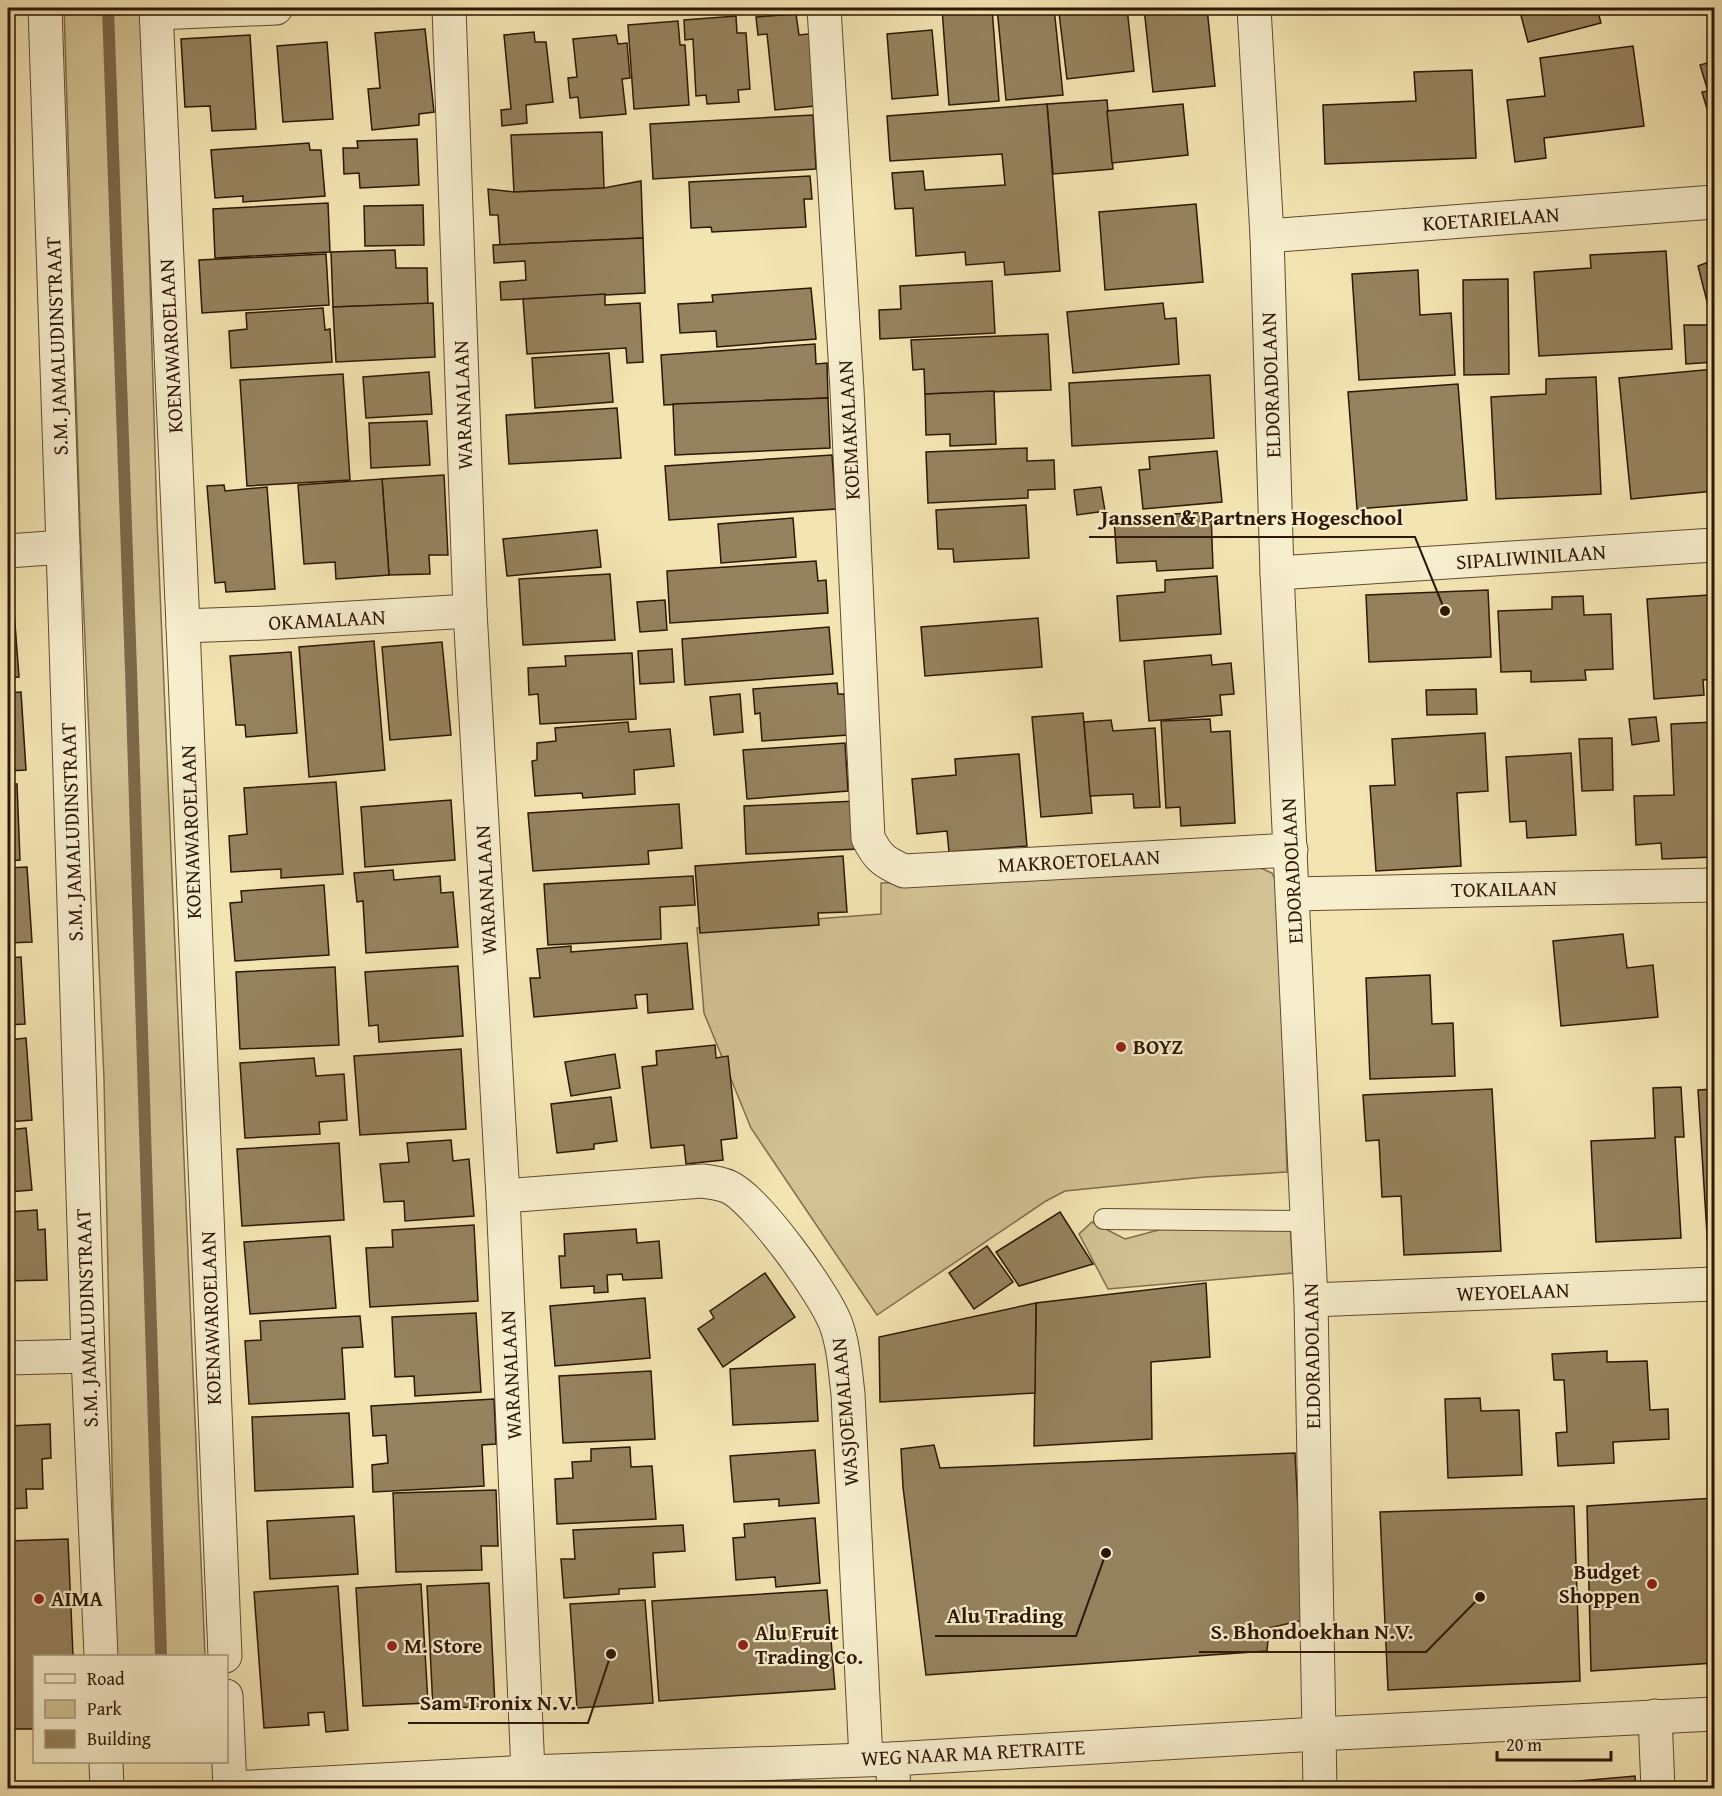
<svg xmlns="http://www.w3.org/2000/svg" width="1722" height="1796" font-family="'Gentium Book Plus',serif">
  <style>
    .green { fill: #d2c294; stroke: #806c4b; stroke-width: 1.5 }
    .lines { fill: none; stroke-linecap: round; stroke-linejoin: round }
    .stream { stroke: #7c6848; stroke-width: 12 }
    .building { fill: #95825e; stroke: #2f1602; stroke-width: 1.5 }
    .service-casing { stroke: #604a2e; stroke-width: 22 }
    .minor-casing { stroke: #604a2e; stroke-width: 35 }
    .tertiary-casing { stroke: #604a2e; stroke-width: 35 }
    .service { stroke: #f7eecd; stroke-width: 20 }
    .minor { stroke: #f7eecd; stroke-width: 33 }
    .tertiary { stroke: #f7eecd; stroke-width: 33 }
    .poi-dot { fill: #8f2418; stroke: #f7eecd; stroke-width: 2 }
    .labels { text-anchor: middle; stroke-width: 4.5; stroke-linejoin: round; paint-order: stroke }
    .street-label { font-size: 21px; fill: #2f1602; stroke: #f7eecd }
    .poi-label { font-size: 21px; font-weight: bold; fill: #2f1602; stroke: #f7eecd; text-anchor: start }
    .leader { fill: none; stroke: #2f1602; stroke-width: 2 }
    .callout-dot { fill: #2f1602; stroke: #f7eecd; stroke-width: 2 }
    .callout-label { font-size: 22px; text-anchor: middle; font-weight: bold; fill: #2f1602; stroke: #f7eecd; stroke-width: 4.5; stroke-linejoin: round; paint-order: stroke }
  </style>
  <rect width="100%" height="100%" fill="#f3e5b2"/>
  <filter id="stains"><feTurbulence type="fractalNoise" baseFrequency=".00333" numOctaves="4"/><feColorMatrix values="0 0 0 0 .2 0 0 0 0 .09 0 0 0 0 .02 0 0 0 .5 -.17"/></filter>
  <radialGradient id="worn" r=".72"><stop offset=".6" stop-color="#630" stop-opacity="0"/><stop offset="1" stop-color="#630" stop-opacity=".3"/></radialGradient>
  <g class="green">
    <path d="M64 8H142L157 520 205 1656H116L104 1079 80 525Z"/>
    <path d="M1254 865 1272 873 1279 888 1287 1172 1205 1177 1065 1191 1046 1201 877 1315 751 1128 704 1013 697 928 881 914V883L1032 878Z"/>
    <path d="M1196 1220 1290 1223 1293 1273 1108 1289 1079 1234 1092 1222 1125 1239Z"/>
  </g>
  <g class="lines">
    <path class="stream" d="M108 8 131 670 161 1656"/>
  </g>
  <g class="building">
    <path d="M942 8H992L999 101 949 105Z"/>
    <path d="M997 8H1054L1063 95 1006 100Z"/>
    <path d="M1074 8H1127L1134 71 1067 79 1059 13 1073 11Z"/>
    <path d="M1144 8H1207L1215 86 1153 92Z"/>
    <path d="M1519 8H1597L1601 23 1528 42Z"/>
    <path d="M796 14 799 35 818 33 825 105 775 110 767 34 758 35 756 17Z"/>
    <path d="M736 16 737 33H746L750 89 738 90 739 102 707 104 706 95 696 96 693 39 685 40 684 20Z"/>
    <path d="M678 21 680 45H685L689 105 634 109 628 25Z"/>
    <path d="M425 29 434 112 419 114V125L372 130 368 89 380 88 375 33Z"/>
    <path d="M932 30 938 95 892 99 887 34Z"/>
    <path d="M534 32 535 42H546L553 102 526 105 527 123 502 126 501 110 511 109 504 35Z"/>
    <path d="M250 35 256 129 212 131 210 106 185 107 181 39Z"/>
    <path d="M616 35 618 44 627 43 630 78 622 79 626 114 580 118 578 97 570 98 568 78 577 77 573 39Z"/>
    <path d="M327 42 333 119 283 122 277 46Z"/>
    <path d="M1633 46 1644 126 1544 138 1546 158 1515 162 1507 100 1545 96 1540 58Z"/>
    <path d="M1714 61V132L1702 92 1708 91 1700 65Z"/>
    <path d="M1472 70 1476 158 1325 164 1323 105 1416 101 1414 72Z"/>
    <path d="M1107 100 1113 169 1053 174 1047 104Z"/>
    <path d="M1047 104 1060 271 1005 275 1004 262 966 265 965 252 916 256 913 208 895 209 892 173 923 171 925 190 1005 185 1002 154 890 161 887 116Z"/>
    <path d="M1183 104 1188 155 1112 163 1107 111Z"/>
    <path d="M813 115 816 169 653 179 650 124Z"/>
    <path d="M602 132 604 188 514 192 511 135Z"/>
    <path d="M417 139 419 185 360 188 359 173 344 174 343 148H358L357 141Z"/>
    <path d="M309 143 310 150H321L325 196 243 202V196L215 198 211 150Z"/>
    <path d="M810 176 812 199H804L806 227 712 232 711 227 691 228 689 182Z"/>
    <path d="M641 181 643 238 500 245 498 215H490L488 189 514 192 604 188Z"/>
    <path d="M328 203 330 252 215 258 213 209Z"/>
    <path d="M1196 204 1203 282 1105 290 1099 212Z"/>
    <path d="M423 205 424 245 365 246 364 206Z"/>
    <path d="M643 238 645 293 501 300 500 282 526 280 525 261 494 263 493 245Z"/>
    <path d="M395 250 396 268H427L428 304 333 307 331 252Z"/>
    <path d="M1666 251 1672 349 1539 356 1534 272 1591 268 1590 255Z"/>
    <path d="M326 254 329 305 202 313 199 260Z"/>
    <path d="M1714 260V362L1686 364 1684 325H1713L1698 266Z"/>
    <path d="M1418 270 1420 315 1451 313 1455 375 1359 380 1352 274Z"/>
    <path d="M1508 279 1509 374 1464 375 1463 280Z"/>
    <path d="M992 281 995 333 880 339 879 310 901 309 900 286Z"/>
    <path d="M811 288 816 339 717 347 716 331 680 333 678 304 713 302 712 295Z"/>
    <path d="M605 294V305L640 303 643 362 627 363 626 348 527 354 523 299Z"/>
    <path d="M433 303 435 357 336 362 333 307Z"/>
    <path d="M1163 303 1165 319 1176 318 1179 364 1073 373 1067 312Z"/>
    <path d="M323 308 325 330 330 329 332 362 231 368 229 331 247 329 246 313Z"/>
    <path d="M1048 334 1051 390 925 394 924 369 913 370 911 340Z"/>
    <path d="M815 344 816 364 827 363 828 398 664 405 661 355Z"/>
    <path d="M609 353 613 402 535 408 532 358Z"/>
    <path d="M1714 369V491L1631 499 1619 378Z"/>
    <path d="M429 372 432 414 366 418 363 377Z"/>
    <path d="M343 374 350 480 247 486 240 380Z"/>
    <path d="M1210 375 1214 438 1072 446 1069 383Z"/>
    <path d="M1596 377 1601 494 1496 499 1491 397 1546 394V379Z"/>
    <path d="M1458 384 1467 500 1357 509 1348 392Z"/>
    <path d="M994 391 996 444 950 446V434L926 435 925 394Z"/>
    <path d="M828 398 830 448 675 455 673 404Z"/>
    <path d="M617 408 621 458 509 464 506 415Z"/>
    <path d="M427 421 430 465 371 468 369 423Z"/>
    <path d="M1027 448V461L1054 460 1055 489 1028 490V498L928 503 926 452Z"/>
    <path d="M1217 451 1222 502 1143 509 1139 470 1150 469 1149 457Z"/>
    <path d="M832 455 836 509 669 520 665 466Z"/>
    <path d="M444 475 448 555H429L430 574 389 575 382 479Z"/>
    <path d="M382 479 389 575 336 579 335 562 304 564 298 485Z"/>
    <path d="M224 485 225 491 267 487 275 589 226 592 225 582 215 583 207 486Z"/>
    <path d="M1101 487 1105 511 1077 515 1074 490Z"/>
    <path d="M1026 505 1029 558 954 562 953 549H938L936 510Z"/>
    <path d="M1211 512 1213 568 1157 571 1156 561 1117 563 1114 517Z"/>
    <path d="M793 518 796 557 721 563 718 524Z"/>
    <path d="M597 530 601 567 507 576 503 539Z"/>
    <path d="M816 561 818 581 826 580 828 613 670 623 667 571Z"/>
    <path d="M610 574 615 640 523 645 519 579Z"/>
    <path d="M1217 576 1221 634 1120 641 1117 596 1165 592V580Z"/>
    <path d="M1488 590 1491 657 1369 662 1366 595Z"/>
    <path d="M1709 595 1714 679 1703 680 1704 695 1654 699 1647 599Z"/>
    <path d="M1583 596 1584 615 1611 614 1613 669 1585 670 1586 680 1531 682V671L1501 672 1498 611 1552 609V597Z"/>
    <path d="M8 597H13L19 677 8 678Z"/>
    <path d="M665 600 667 630 640 632 637 602Z"/>
    <path d="M1038 618 1042 667 925 676 921 627Z"/>
    <path d="M829 627 833 674 685 685 682 639Z"/>
    <path d="M374 641 385 770 309 777 299 647Z"/>
    <path d="M442 642 451 735 390 740 382 647Z"/>
    <path d="M672 649 674 682 640 684 638 651Z"/>
    <path d="M291 652 297 733 246 737 245 725H236L230 656Z"/>
    <path d="M632 653 636 719 540 724 538 694 529 695 528 668 566 666 565 656Z"/>
    <path d="M1211 655 1212 665 1231 663 1234 694 1220 695 1222 715 1149 721 1144 661Z"/>
    <path d="M837 683 838 694H844L848 735 762 741 760 713 755 714 753 689Z"/>
    <path d="M1476 689 1477 714 1427 715 1426 690Z"/>
    <path d="M21 692 26 770 8 771V693Z"/>
    <path d="M740 694 743 732 714 735 710 697Z"/>
    <path d="M1083 713 1092 813 1041 817 1032 717Z"/>
    <path d="M1656 717 1659 741 1632 745 1629 719Z"/>
    <path d="M1210 719 1211 732 1230 731 1235 823 1181 826 1180 807 1166 808 1161 721Z"/>
    <path d="M1111 720 1113 731 1155 728 1160 807 1134 808 1133 794 1090 796 1084 722Z"/>
    <path d="M628 722 629 732 670 729 674 766 634 770 635 794 583 798 582 793 535 796 532 761 537 760V743L556 741 555 728Z"/>
    <path d="M1714 722V857L1662 859 1661 843 1636 845 1634 796 1674 795 1671 724Z"/>
    <path d="M1485 733 1488 791 1457 793 1461 866 1376 871 1370 786 1395 785 1392 739Z"/>
    <path d="M1612 738 1613 790 1582 791 1579 739Z"/>
    <path d="M845 743 848 791 747 799 743 750Z"/>
    <path d="M1571 753 1576 835 1527 838 1526 821 1510 822 1506 757Z"/>
    <path d="M1019 754 1027 846 949 852 947 831 917 834 912 779 956 775 955 759Z"/>
    <path d="M336 782 343 874 281 878V869L231 872 229 836 247 834 244 788Z"/>
    <path d="M8 784H17L20 860 8 861Z"/>
    <path d="M451 800 455 860 365 867 361 807Z"/>
    <path d="M857 801 859 849 746 854 744 806Z"/>
    <path d="M679 804 682 848 648 851 649 864 533 871 528 813Z"/>
    <path d="M843 856 847 912 818 913 819 925 700 933 695 866Z"/>
    <path d="M27 867 32 942 8 943V868Z"/>
    <path d="M393 870 394 880 440 876 441 893 453 892 458 947 366 953 363 901 357 902 354 873Z"/>
    <path d="M693 876 695 905 660 907 661 939 548 945 544 884Z"/>
    <path d="M324 885 329 955 235 961 230 903 242 902 241 891Z"/>
    <path d="M1623 934 1627 968 1653 965 1658 1017 1561 1026 1553 941Z"/>
    <path d="M687 943 693 1009 648 1013 647 994 635 995 637 1008 534 1017 530 978H540L537 949 571 946V952Z"/>
    <path d="M21 957 25 1024 8 1025V958Z"/>
    <path d="M458 966 463 1036 379 1042 378 1025 369 1026 365 972Z"/>
    <path d="M335 967 339 1045 240 1049 236 972Z"/>
    <path d="M1430 975 1432 1024 1453 1023 1455 1076 1370 1079 1366 978Z"/>
    <path d="M1710 1015H1714V1068Z"/>
    <path d="M26 1038 32 1120 8 1122V1040Z"/>
    <path d="M715 1045 716 1058 728 1056 737 1138 721 1140 723 1160 686 1164 684 1145 651 1148 642 1067 657 1065 656 1051Z"/>
    <path d="M461 1049 466 1129 360 1135 354 1056Z"/>
    <path d="M615 1054 620 1088 571 1096 565 1062Z"/>
    <path d="M314 1058 316 1076 344 1074 347 1120 319 1122 320 1134 245 1138 240 1063Z"/>
    <path d="M1681 1087 1684 1137H1675L1681 1238 1596 1242 1591 1141 1655 1138 1653 1088Z"/>
    <path d="M1492 1089 1501 1251 1404 1255 1401 1196 1382 1197 1379 1140 1366 1141 1363 1095Z"/>
    <path d="M1714 1089V1249L1708 1250 1698 1090Z"/>
    <path d="M611 1097 617 1141 594 1144V1149L557 1153 551 1104Z"/>
    <path d="M26 1128 32 1190 8 1192V1130Z"/>
    <path d="M451 1140 453 1161 469 1159 474 1216 405 1221 404 1201 384 1202 380 1164 409 1162 407 1143Z"/>
    <path d="M339 1143 344 1220 242 1226 237 1149Z"/>
    <path d="M37 1210 38 1230 45 1229 47 1280 8 1281V1212Z"/>
    <path d="M1060 1212 1093 1264 1019 1286 996 1252Z"/>
    <path d="M474 1225 478 1301 370 1307 366 1248 393 1247 392 1230Z"/>
    <path d="M636 1229 637 1243 659 1241 662 1278 623 1280 622 1274 607 1275 608 1292 594 1293V1286L561 1288 559 1256H565L564 1234Z"/>
    <path d="M330 1236 336 1308 250 1314 244 1242Z"/>
    <path d="M987 1246 1013 1282 974 1309 949 1273Z"/>
    <path d="M765 1273 795 1317 723 1367 698 1329 714 1318 710 1311Z"/>
    <path d="M1206 1283 1210 1357 1151 1362 1152 1439 1034 1446 1036 1303Z"/>
    <path d="M645 1298 650 1358 555 1366 550 1306Z"/>
    <path d="M1036 1303 1035 1393 880 1402 879 1337Z"/>
    <path d="M476 1313 481 1392 415 1396 414 1376 395 1377 392 1317Z"/>
    <path d="M360 1316 363 1347 342 1348 345 1399 249 1404 245 1341 261 1340 260 1321Z"/>
    <path d="M1607 1351V1362L1647 1361 1650 1410 1668 1409 1669 1439 1613 1442 1614 1463 1558 1466 1556 1433 1567 1432 1564 1380H1554L1552 1354Z"/>
    <path d="M815 1364 818 1421 733 1425 730 1369Z"/>
    <path d="M651 1371 655 1439 563 1443 559 1376Z"/>
    <path d="M1480 1398 1481 1411 1519 1410 1522 1475 1448 1478 1445 1399Z"/>
    <path d="M494 1399 496 1444 482 1445 484 1486 373 1492 372 1465 388 1463 386 1435 373 1436 371 1406Z"/>
    <path d="M349 1413 353 1487 255 1491 252 1417Z"/>
    <path d="M50 1424 51 1458 42 1459 43 1489H26L27 1508 8 1509V1426Z"/>
    <path d="M934 1445 940 1468 1295 1453 1304 1620 1269 1628 1267 1651 926 1675 903 1487 901 1449Z"/>
    <path d="M630 1447 631 1467 652 1466 656 1519 557 1524 555 1479 573 1478 572 1462 591 1461V1449Z"/>
    <path d="M815 1450 819 1503 779 1506V1499L734 1502 730 1456Z"/>
    <path d="M496 1490 498 1546H481L482 1570 396 1572 393 1493Z"/>
    <path d="M1714 1498V1663L1591 1671 1587 1506Z"/>
    <path d="M1574 1506 1580 1681 1388 1690 1380 1512Z"/>
    <path d="M354 1516 358 1574 270 1579 267 1521Z"/>
    <path d="M815 1518 820 1583 776 1587 775 1577 736 1580 733 1538 745 1537 744 1524Z"/>
    <path d="M683 1525 685 1551 653 1553 655 1587 619 1589V1594L564 1598 561 1559H575L573 1530Z"/>
    <path d="M68 1539 73 1656H34V1729H8V1541Z"/>
    <path d="M489 1583 495 1706 433 1709 427 1586Z"/>
    <path d="M421 1584 428 1703 363 1706 356 1588Z"/>
    <path d="M338 1586 348 1730 326 1732 324 1712 308 1713 309 1725 264 1728 254 1592Z"/>
    <path d="M827 1590 835 1689 659 1701 652 1601Z"/>
    <path d="M645 1600 653 1703 577 1708 570 1604Z"/>
    <path d="M1635 1776 1636 1788H1522V1786Z"/>
    <path d="M1283 1781 1284 1788H1194Z"/>
    <path d="M1511 1785V1788H1446Z"/>
  </g>
  <g class="lines">
    <defs>
      <path id="service" d="M1104 1219 1307 1221"/>
      <g id="minor">
        <path d="M45 8 63 547 88 1356 101 1656"/>
        <path d="M156 8 183 626 225 1656"/>
        <path d="M449 8 470 611 503 1196 528 1772"/>
        <path d="M824 8 847 390 868 838C878 858 884 862 904 871L1291 850"/>
        <path d="M1254 8 1267 236 1277 573 1311 1300 1320 1788"/>
        <path d="M156 13 276 8"/>
        <path d="M1267 236 1714 202"/>
        <path d="M8 551 63 547"/>
        <path d="M1277 573 1714 545"/>
        <path d="M183 626 265 623 470 611"/>
        <path d="M1293 894 1714 885"/>
        <path d="M503 1196 702 1181C711 1182 720 1183 729 1187 757 1200 823 1292 835 1322 844 1345 845 1370 848 1394L866 1759"/>
        <path d="M1311 1300 1714 1284"/>
        <path d="M8 1358 88 1356"/>
        <path d="M226 1696 230 1788"/>
        <path d="M1655 1716 1658 1788"/>
        <path d="M892 1759 894 1788"/>
        <path d="M106 1762 107 1788"/>
      </g>
      <path id="tertiary" d="M232 1788 528 1772 892 1759 1318 1734 1714 1714"/>
    </defs>
    <use href="#service" class="service-casing"/>
    <use href="#minor" class="minor-casing"/>
    <use href="#tertiary" class="tertiary-casing"/>
    <use href="#service" class="service"/>
    <use href="#minor" class="minor"/>
    <use href="#tertiary" class="tertiary"/>
  </g>
  <g class="poi-dot">
    <circle cx="1121" cy="1047" r="6"/>
    <circle cx="1652" cy="1584" r="6"/>
    <circle cx="39" cy="1599" r="6"/>
    <circle cx="743" cy="1645" r="6"/>
    <circle cx="392" cy="1646" r="6"/>
  </g>
  <g class="labels">
    <g class="street-label">
      <text transform="translate(1491 219) rotate(-4)" y="7">KOETARIELAAN</text>
      <text transform="translate(57 346) rotate(-92)" y="7">S.M. JAMALUDINSTRAAT</text>
      <text transform="translate(171 346) rotate(-93)" y="7">KOENAWAROELAAN</text>
      <text transform="translate(1271 385) rotate(-92)" y="7">ELDORADOLAAN</text>
      <text transform="translate(463 405) rotate(-92)" y="7">WARANALAAN</text>
      <text transform="translate(849 430) rotate(-93)" y="7">KOEMAKALAAN</text>
      <text transform="translate(1531 557) rotate(-4)" y="7">SIPALIWINILAAN</text>
      <text transform="translate(327 620) rotate(-3)" y="7">OKAMALAAN</text>
      <text transform="translate(72 832) rotate(-92)" y="7">S.M. JAMALUDINSTRAAT</text>
      <text transform="translate(191 832) rotate(-92)" y="7">KOENAWAROELAAN</text>
      <text transform="translate(1079 861) rotate(-3)" y="7">MAKROETOELAAN</text>
      <text transform="translate(1292 871) rotate(-93)" y="7">ELDORADOLAAN</text>
      <text transform="translate(1504 889) rotate(-1)" y="7">TOKAILAAN</text>
      <text transform="translate(486 890) rotate(-93)" y="7">WARANALAAN</text>
      <text transform="translate(1513 1292) rotate(-2)" y="7">WEYOELAAN</text>
      <text transform="translate(87 1318) rotate(-92)" y="7">S.M. JAMALUDINSTRAAT</text>
      <text transform="translate(211 1318) rotate(-92)" y="7">KOENAWAROELAAN</text>
      <text transform="translate(1312 1356) rotate(-91)" y="7">ELDORADOLAAN</text>
      <text transform="translate(511 1375) rotate(-93)" y="7">WARANALAAN</text>
      <text transform="translate(845 1412) rotate(-95)" y="7">WASJOEMALAAN</text>
      <text transform="translate(973 1753) rotate(-3)" y="7">WEG NAAR MA RETRAITE</text>
    </g>
    <g class="poi-label">
      <text x="1133" y="1054">BOYZ</text>
      <text x="1640" y="1579" text-anchor="end">Budget<tspan x="1640" dy="24">Shoppen</tspan></text>
      <text x="51" y="1606">AIMA</text>
      <text x="755" y="1640">Alu Fruit<tspan x="755" dy="24">Trading Co.</tspan></text>
      <text x="404" y="1653">M. Store</text>
    </g>
  </g>
  <path class="leader" d="M1445 611L1415 537H1089M1106 1553L1076 1636H935M1480 1597L1426 1652H1199M611 1654L588 1723H408"/>
  <g class="callout-dot">
    <circle cx="1445" cy="611" r="6"/>
    <circle cx="1106" cy="1553" r="6"/>
    <circle cx="1480" cy="1597" r="6"/>
    <circle cx="611" cy="1654" r="6"/>
  </g>
  <g class="callout-label">
    <text x="1252" y="525">Janssen &amp; Partners Hogeschool</text>
    <text x="1005" y="1623">Alu Trading</text>
    <text x="1312" y="1639">S. Bhondoekhan N.V.</text>
    <text x="498" y="1710">Sam Tronix N.V.</text>
  </g>
  <rect width="1722" height="1796" fill="none" stroke="#f3e5b2" stroke-width="30"/>
  <rect x="9" y="9" width="1704" height="1778" fill="none" stroke="#2f1602" stroke-width="3"/>
  <rect x="15" y="15" width="1692" height="1766" fill="none" stroke="#2f1602" stroke-width="1.5"/>
  <rect x="33" y="1655" width="195" height="108" fill="#f7eecd" stroke="#a7987c" stroke-width="1.5"/>
  <rect x="45" y="1674" width="30" height="9" fill="#f7eecd" stroke="#a7987c" stroke-width="1.5"/>
  <text x="87" y="1685" font-size="18" fill="#2f1602">Road</text>
  <rect x="45" y="1700" width="30" height="18" fill="#d2c294" stroke="#a7987c" stroke-width="1.5"/>
  <text x="87" y="1715" font-size="18" fill="#2f1602">Park</text>
  <rect x="45" y="1730" width="30" height="18" fill="#95825e" stroke="#a7987c" stroke-width="1.5"/>
  <text x="87" y="1745" font-size="18" fill="#2f1602">Building</text>
  <path d="M1497 1751v9h114v-9" fill="none" stroke="#2f1602" stroke-width="3"/>
  <text x="1506" y="1751" font-size="18" fill="#2f1602" stroke="#f7eecd" stroke-width="4.5" paint-order="stroke">20 m</text>
  <rect width="100%" height="100%" filter="url(#stains)"/>
  <rect width="100%" height="100%" fill="url(#worn)"/>
</svg>
